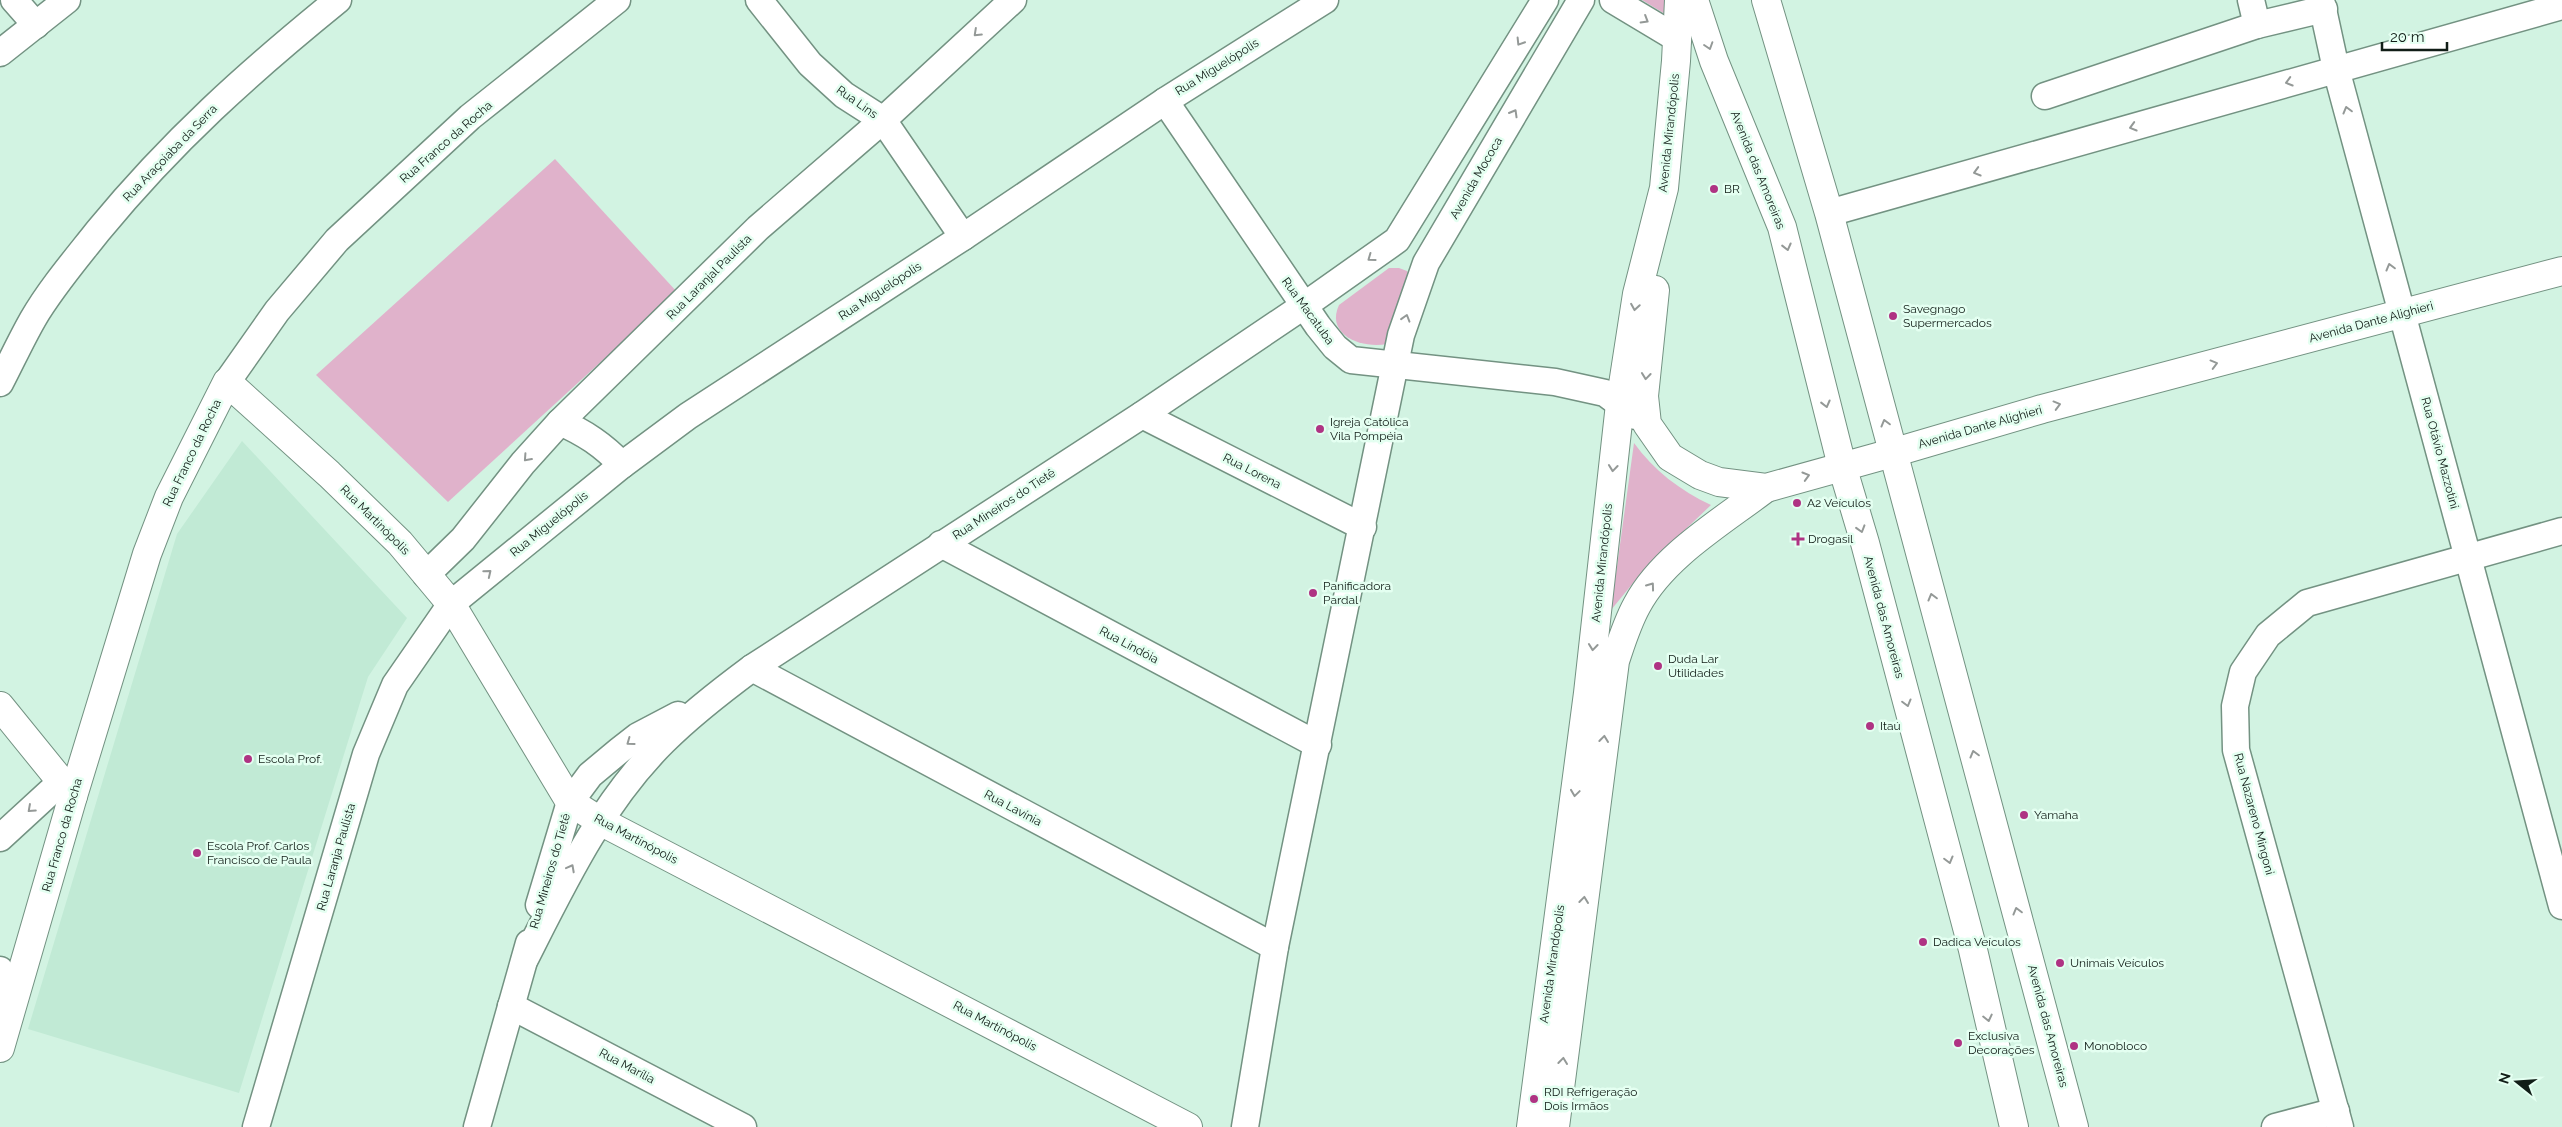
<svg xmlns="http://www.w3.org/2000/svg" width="2562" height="1127" font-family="Raleway,sans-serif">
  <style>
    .built { fill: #c1ead5 }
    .green { fill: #e0b2cb }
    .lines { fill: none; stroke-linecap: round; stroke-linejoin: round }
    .street-casing { stroke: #739282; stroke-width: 29 }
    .secondary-casing { stroke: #739282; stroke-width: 30 }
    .primary-casing { stroke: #739282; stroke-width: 30 }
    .street { stroke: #fff; stroke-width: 26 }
    .secondary { stroke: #fff; stroke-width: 28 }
    .primary { stroke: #fff; stroke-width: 28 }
    .oneway { stroke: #949997 }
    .poi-dot { fill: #af3383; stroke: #e4fff1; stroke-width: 2 }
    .labels { text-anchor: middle; stroke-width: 5; stroke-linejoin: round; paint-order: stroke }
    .street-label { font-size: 12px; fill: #111d17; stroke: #e4fff1 }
    .poi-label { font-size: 12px; fill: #111d17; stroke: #e4fff1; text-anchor: start }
  </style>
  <rect width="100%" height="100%" fill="#d2f3e2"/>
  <path class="built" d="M242 441 407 618 368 677 239 1093 28 1029 177 534Z"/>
  <g class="green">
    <path d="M1642 0H1673L1670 17Z"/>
    <path d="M555 159 677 292 448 502 316 375Z"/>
    <path d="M1389 268H1399L1407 271 1411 280 1387 344C1362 349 1325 335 1339 305Z"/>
    <path d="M1634 443C1653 470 1681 491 1711 505L1647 566 1611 610Z"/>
  </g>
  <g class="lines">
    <defs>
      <g id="street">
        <path d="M14 0 36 25"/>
        <path d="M759 0 810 64 844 95 883 120 963 237"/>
        <path d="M1613 0 1678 39"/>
        <path d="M2251 0 2257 25"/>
        <path d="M2321 0 2336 69 2562 906"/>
        <path d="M0 53 67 0"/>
        <path d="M2045 96 2257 25 2324 9"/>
        <path d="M1165 101 1318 326 1335 347 1351 360 1555 382 1605 393 1636 416"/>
        <path d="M1829 213 2562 6"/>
        <path d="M227 382 277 311 337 240 470 117 617 0"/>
        <path d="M0 383C11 362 21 340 33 319 51 288 76 259 98 231 172 141 248 73 338 0"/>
        <path d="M1142 415 1363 527"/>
        <path d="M560 422C585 433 603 445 622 465"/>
        <path d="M941 544 1318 745"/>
        <path d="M426 575 463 539 523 463 560 422 758 228 883 120 1013 0"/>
        <path d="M752 668 1275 947"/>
        <path d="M0 838 62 781"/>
        <path d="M539 905 570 802 590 775 620 750 638 736 678 715"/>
        <path d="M525 959C564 882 602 802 664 741 691 714 721 691 752 668L1142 415 1305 305 1397 240 1545 0"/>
        <path d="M0 970 14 999"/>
        <path d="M511 1006 743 1127"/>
        <path d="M256 1127 366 754 395 685 451 604 622 465 688 416 963 237 1165 101 1325 0"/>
        <path d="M477 1127 529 943"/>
        <path d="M1245 1127 1275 947 1401 335 1426 263 1581 0"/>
        <path d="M2275 1127 2336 1111"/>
        <path d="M2340 1127 2236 750 2235 706 2243 672 2268 635 2307 603 2562 531"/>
      </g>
      <g id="secondary">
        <path d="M1892 453 2042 409 2562 271"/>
        <path d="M0 706 73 796"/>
        <path d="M0 1048 73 796 147 554 169 497 227 382 329 474 400 543 451 604 570 802 600 821 1188 1127"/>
      </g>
      <g id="primary">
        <path d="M1694 0 1714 61 1782 227 1842 466 1865 543 1973 950 2014 1127"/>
        <path d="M1766 0 1829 213 2074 1127"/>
        <path d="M1655 290 1644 396 1647 424 1670 457 1700 475 1719 482 1766 488 1892 453"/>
        <path d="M1531 1127 1588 693 1620 404 1637 294 1664 188 1676 61 1679 0"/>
        <path d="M1555 1127 1615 661C1621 643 1627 623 1637 605 1663 556 1723 521 1766 488"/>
      </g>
    </defs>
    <use href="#street" class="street-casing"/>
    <use href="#secondary" class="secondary-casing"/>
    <use href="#primary" class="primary-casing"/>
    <use href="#street" class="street"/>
    <use href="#secondary" class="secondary"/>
    <use href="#primary" class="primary"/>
  </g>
  <defs><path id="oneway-chevron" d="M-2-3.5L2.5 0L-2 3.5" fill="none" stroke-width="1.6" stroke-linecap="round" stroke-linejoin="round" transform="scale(1.25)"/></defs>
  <g class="oneway">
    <use href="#oneway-chevron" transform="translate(1645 20) rotate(31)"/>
    <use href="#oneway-chevron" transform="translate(977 33) rotate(137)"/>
    <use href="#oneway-chevron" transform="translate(1520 42) rotate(122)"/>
    <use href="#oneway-chevron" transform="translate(1709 46) rotate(72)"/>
    <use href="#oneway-chevron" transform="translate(2289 82) rotate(164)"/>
    <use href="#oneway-chevron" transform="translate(2347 110) rotate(-105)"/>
    <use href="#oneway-chevron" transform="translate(1514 113) rotate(-60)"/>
    <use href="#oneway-chevron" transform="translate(2133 127) rotate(164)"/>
    <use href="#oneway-chevron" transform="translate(1977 172) rotate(164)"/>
    <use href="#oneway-chevron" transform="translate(1787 247) rotate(76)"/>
    <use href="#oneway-chevron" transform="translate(1371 258) rotate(144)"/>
    <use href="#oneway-chevron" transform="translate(2390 267) rotate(-105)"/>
    <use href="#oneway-chevron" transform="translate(1635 307) rotate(99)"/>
    <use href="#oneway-chevron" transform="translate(1406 318) rotate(-73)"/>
    <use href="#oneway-chevron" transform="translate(2214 364) rotate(-15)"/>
    <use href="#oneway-chevron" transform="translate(1646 376) rotate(96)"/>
    <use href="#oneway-chevron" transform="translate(1826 404) rotate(76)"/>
    <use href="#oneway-chevron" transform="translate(2057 405) rotate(-15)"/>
    <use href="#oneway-chevron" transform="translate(1885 423) rotate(-105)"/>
    <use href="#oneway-chevron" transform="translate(527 458) rotate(132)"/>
    <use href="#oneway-chevron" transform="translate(1613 468) rotate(96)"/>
    <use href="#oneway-chevron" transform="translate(1806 476) rotate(-16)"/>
    <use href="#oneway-chevron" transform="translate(1861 529) rotate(73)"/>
    <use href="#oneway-chevron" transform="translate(488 573) rotate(-39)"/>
    <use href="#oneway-chevron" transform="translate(1651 586) rotate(-54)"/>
    <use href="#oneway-chevron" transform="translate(1932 597) rotate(-105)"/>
    <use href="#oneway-chevron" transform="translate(1593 647) rotate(96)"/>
    <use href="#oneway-chevron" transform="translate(1907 703) rotate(75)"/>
    <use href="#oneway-chevron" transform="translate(1604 739) rotate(-83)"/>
    <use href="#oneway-chevron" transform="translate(630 742) rotate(144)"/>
    <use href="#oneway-chevron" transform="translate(1974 754) rotate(-105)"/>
    <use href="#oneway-chevron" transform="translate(1575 793) rotate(98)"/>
    <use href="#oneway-chevron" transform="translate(31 809) rotate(138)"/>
    <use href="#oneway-chevron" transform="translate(1949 860) rotate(75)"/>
    <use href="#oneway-chevron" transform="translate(571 868) rotate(-62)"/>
    <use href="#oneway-chevron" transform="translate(1584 900) rotate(-83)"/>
    <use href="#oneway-chevron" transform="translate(2017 911) rotate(-105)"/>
    <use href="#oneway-chevron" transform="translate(1988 1018) rotate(77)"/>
    <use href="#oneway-chevron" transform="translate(1563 1061) rotate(-83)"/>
  </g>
  <g class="poi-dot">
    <circle cx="1714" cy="189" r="5"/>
    <circle cx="1893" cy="316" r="5"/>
    <circle cx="1320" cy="429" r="5"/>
    <circle cx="1797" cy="503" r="5"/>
    <path d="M1795.5 531.5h5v5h5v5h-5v5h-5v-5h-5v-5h5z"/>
    <circle cx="1313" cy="593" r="5"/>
    <circle cx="1658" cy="666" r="5"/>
    <circle cx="1870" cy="726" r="5"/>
    <circle cx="248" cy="759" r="5"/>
    <circle cx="2024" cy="815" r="5"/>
    <circle cx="197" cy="853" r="5"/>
    <circle cx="1923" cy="942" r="5"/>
    <circle cx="2060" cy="963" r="5"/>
    <circle cx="1958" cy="1043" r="5"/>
    <circle cx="2074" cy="1046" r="5"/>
    <circle cx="1534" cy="1099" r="5"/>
  </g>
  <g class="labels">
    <g class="street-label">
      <text transform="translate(1217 67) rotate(-32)" y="4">Rua Miguelópolis</text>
      <text transform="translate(857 102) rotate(35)" y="4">Rua Lins</text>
      <text transform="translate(1669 133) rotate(-84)" y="4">Avenida Mirandópolis</text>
      <text transform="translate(446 142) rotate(-41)" y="4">Rua Franco da Rocha</text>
      <text transform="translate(170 153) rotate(-46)" y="4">Rua Araçoiaba da Serra</text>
      <text transform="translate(1758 170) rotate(68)" y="4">Avenida das Amoreiras</text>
      <text transform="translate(1476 178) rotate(-60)" y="4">Avenida Mococa</text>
      <text transform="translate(709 277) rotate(-45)" y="4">Rua Laranjal Paulista</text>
      <text transform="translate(880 291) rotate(-33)" y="4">Rua Miguelópolis</text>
      <text transform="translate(1308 311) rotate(54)" y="4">Rua Macatuba</text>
      <text transform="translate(2371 322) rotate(-15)" y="4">Avenida Dante Alighieri</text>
      <text transform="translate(1980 427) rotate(-16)" y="4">Avenida Dante Alighieri</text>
      <text transform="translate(192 453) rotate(-64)" y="4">Rua Franco da Rocha</text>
      <text transform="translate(2440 453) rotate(75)" y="4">Rua Otávio Mazzotini</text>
      <text transform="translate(1252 471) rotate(27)" y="4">Rua Lorena</text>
      <text transform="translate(1004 504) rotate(-33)" y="4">Rua Mineiros do Tietê</text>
      <text transform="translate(375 520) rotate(45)" y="4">Rua Martinópolis</text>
      <text transform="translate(549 524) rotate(-39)" y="4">Rua Miguelópolis</text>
      <text transform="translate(1602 563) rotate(-84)" y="4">Avenida Mirandópolis</text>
      <text transform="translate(1884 617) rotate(75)" y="4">Avenida das Amoreiras</text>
      <text transform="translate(1129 645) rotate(28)" y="4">Rua Lindóia</text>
      <text transform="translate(1013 808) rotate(28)" y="4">Rua Lavínia</text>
      <text transform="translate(2254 814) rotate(75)" y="4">Rua Nazareno Mingoni</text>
      <text transform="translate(62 835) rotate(-74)" y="4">Rua Franco da Rocha</text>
      <text transform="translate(636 839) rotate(28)" y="4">Rua Martinópolis</text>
      <text transform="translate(336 857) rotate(-74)" y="4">Rua Laranja Paulista</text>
      <text transform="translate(550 871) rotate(-74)" y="4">Rua Mineiros do Tietê</text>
      <text transform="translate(1552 964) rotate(-82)" y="4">Avenida Mirandópolis</text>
      <text transform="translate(995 1026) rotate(28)" y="4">Rua Martinópolis</text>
      <text transform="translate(2048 1026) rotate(75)" y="4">Avenida das Amoreiras</text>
      <text transform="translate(627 1066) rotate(28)" y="4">Rua Marília</text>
    </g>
    <g class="poi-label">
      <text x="1724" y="193">BR</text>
      <text x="1903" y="313">Savegnago<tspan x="1903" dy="14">Supermercados</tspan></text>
      <text x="1330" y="426">Igreja Católica<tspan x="1330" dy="14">Vila Pompéia</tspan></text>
      <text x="1807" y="507">A2 Veículos</text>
      <text x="1808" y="543">Drogasil</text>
      <text x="1323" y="590">Panificadora<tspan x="1323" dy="14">Pardal</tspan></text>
      <text x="1668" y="663">Duda Lar<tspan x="1668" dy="14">Utilidades</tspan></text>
      <text x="1880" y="730">Itaú</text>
      <text x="258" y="763">Escola Prof.</text>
      <text x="2034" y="819">Yamaha</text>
      <text x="207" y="850">Escola Prof. Carlos<tspan x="207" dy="14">Francisco de Paula</tspan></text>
      <text x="1933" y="946">Dadica Veículos</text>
      <text x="2070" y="967">Unimais Veículos</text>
      <text x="1968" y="1040">Exclusiva<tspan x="1968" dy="14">Decorações</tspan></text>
      <text x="2084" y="1050">Monobloco</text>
      <text x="1544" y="1096">RDI Refrigeração<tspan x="1544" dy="14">Dois Irmãos</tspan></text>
    </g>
  </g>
  <g transform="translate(2517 1082) rotate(287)" stroke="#e4fff1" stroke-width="4" paint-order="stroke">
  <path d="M0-4L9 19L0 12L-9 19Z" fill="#111d17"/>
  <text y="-8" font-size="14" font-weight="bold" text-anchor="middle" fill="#111d17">N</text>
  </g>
  <path d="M2382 42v8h65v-8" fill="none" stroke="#111d17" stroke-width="2.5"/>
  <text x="2390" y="42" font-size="15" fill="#111d17" stroke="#e4fff1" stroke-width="4" paint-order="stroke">20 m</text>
</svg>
